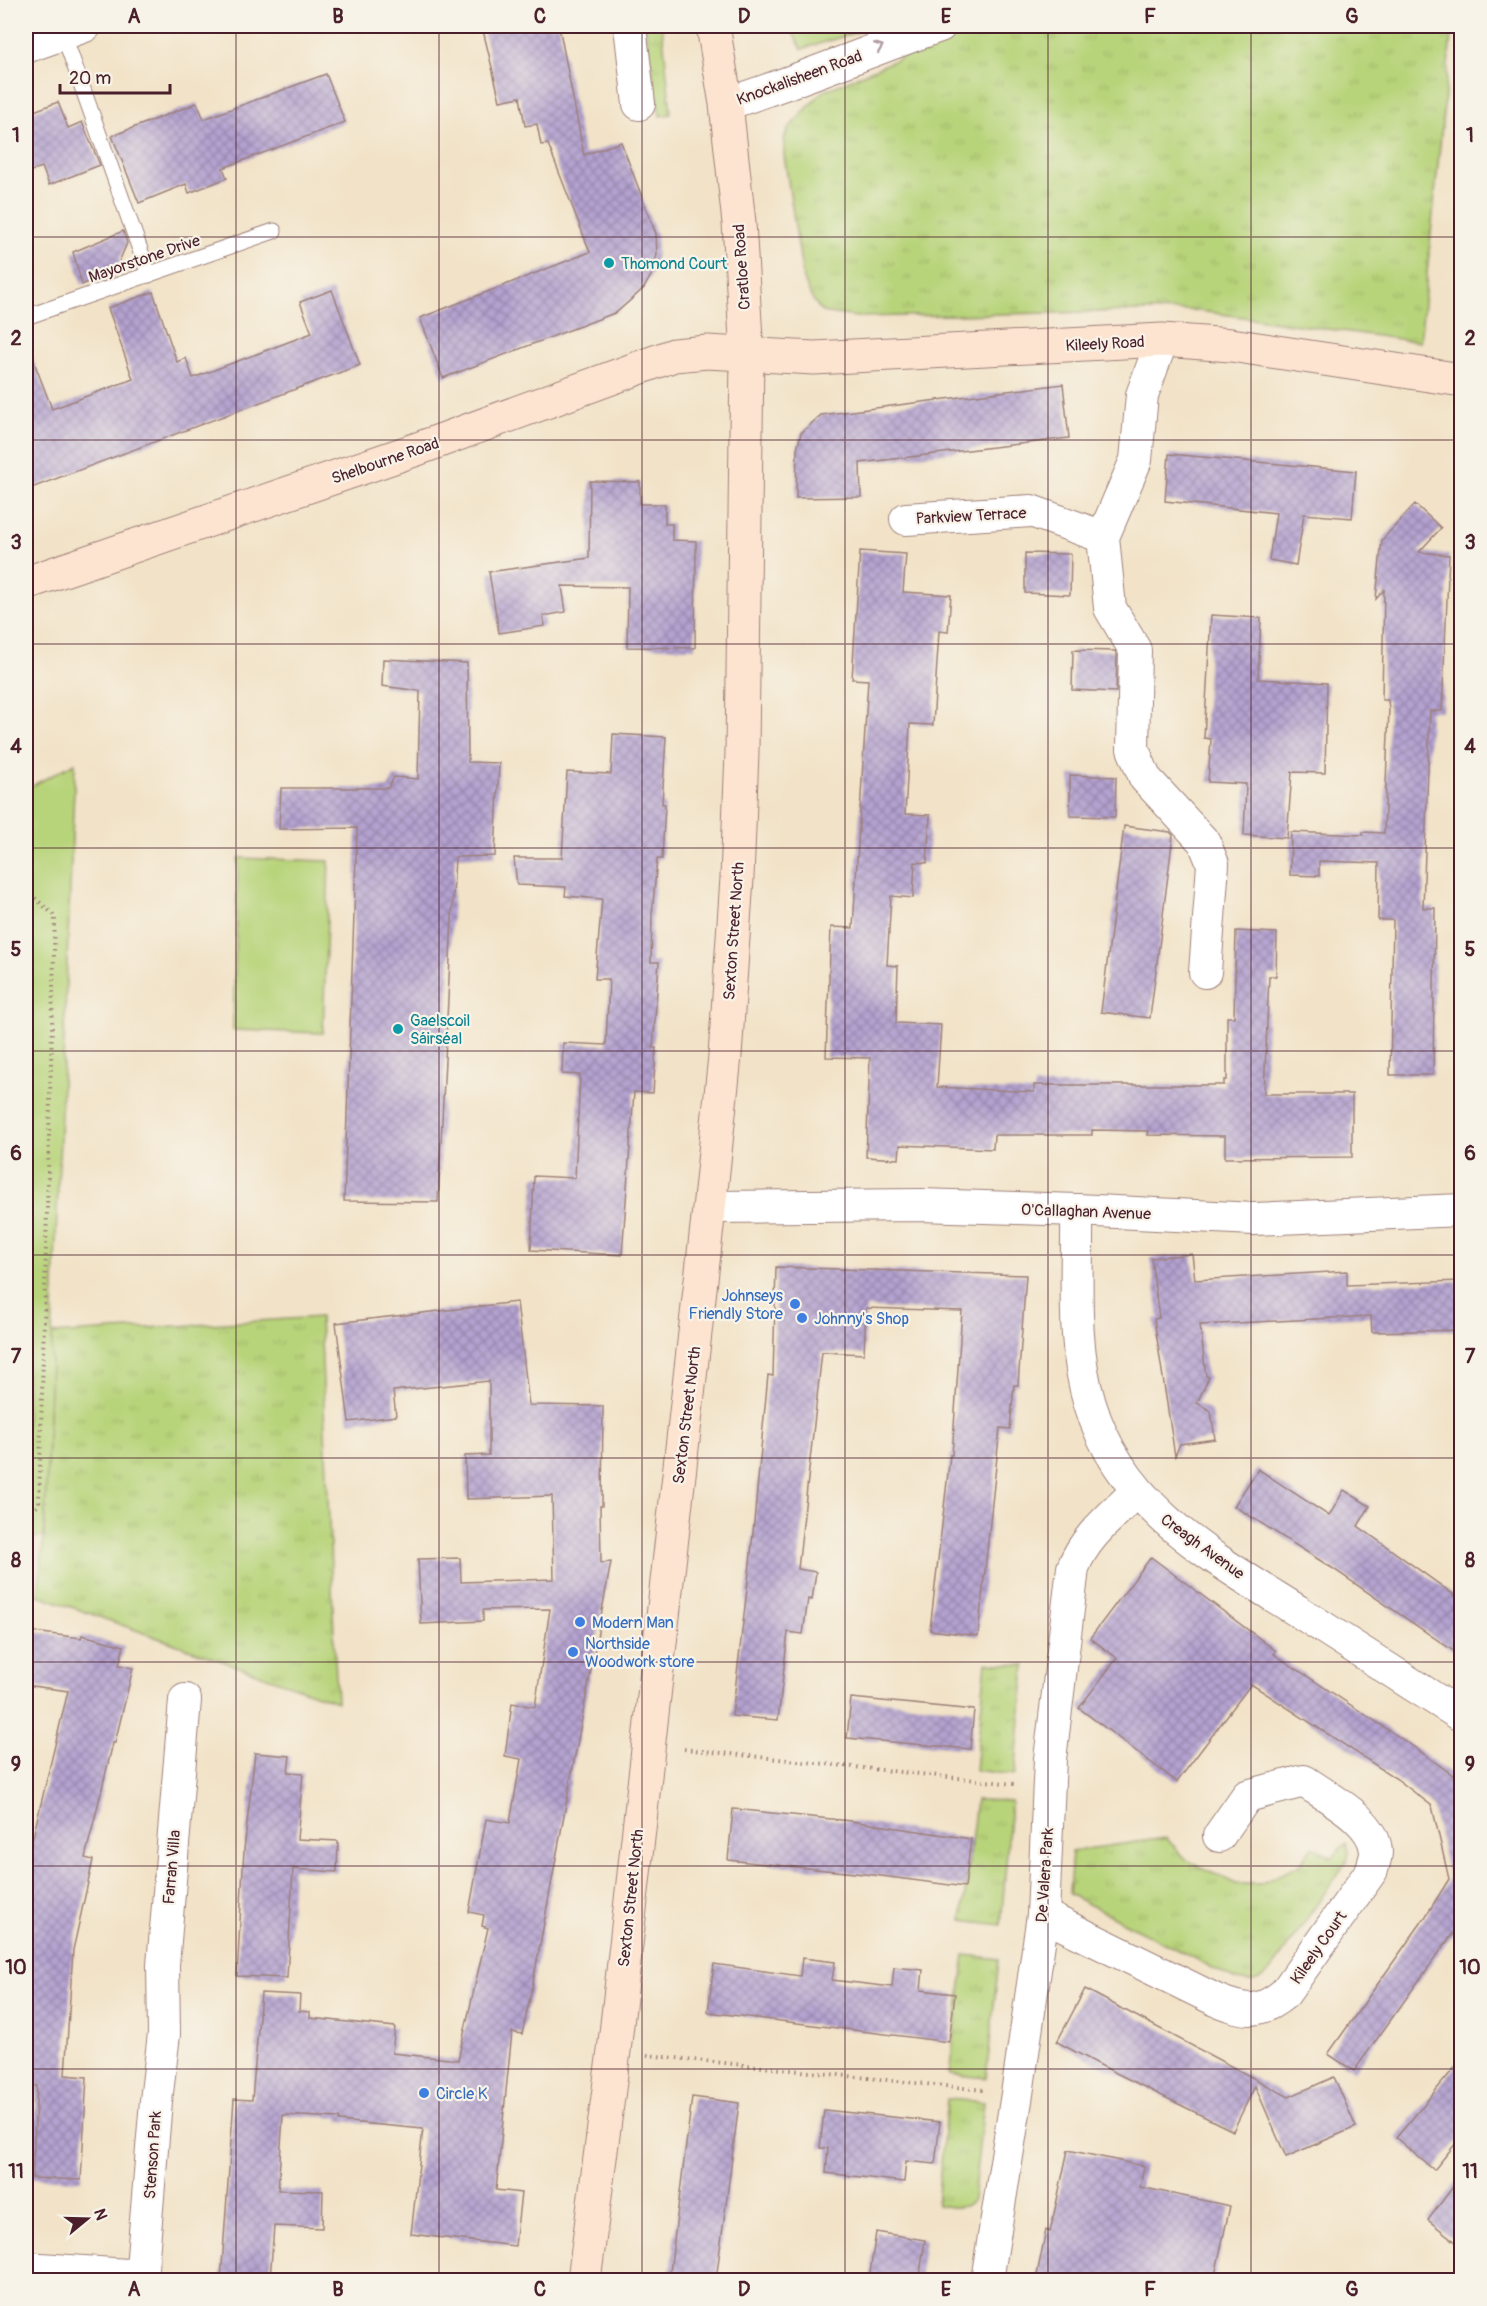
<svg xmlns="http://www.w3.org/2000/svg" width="1487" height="2306" font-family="Pangolin,sans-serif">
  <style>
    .grass { fill: url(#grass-tufts); stroke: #817a52; stroke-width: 1.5 }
    .green { fill: #b8d47a; stroke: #817a52; stroke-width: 1.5 }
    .building { fill: url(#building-cross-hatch) }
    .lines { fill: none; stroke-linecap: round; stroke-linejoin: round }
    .service-casing { stroke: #9e817a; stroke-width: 17 }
    .minor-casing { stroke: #9e817a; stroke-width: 34 }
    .secondary-casing { stroke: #9e817a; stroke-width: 35 }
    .path { stroke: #9e817a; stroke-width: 4; stroke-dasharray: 1.5 4.5; stroke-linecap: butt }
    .service { stroke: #fff; stroke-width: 15 }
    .minor { stroke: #fff; stroke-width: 32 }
    .secondary { stroke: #fde4d0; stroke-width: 33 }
    .oneway { stroke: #ae9aa0 }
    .grid { fill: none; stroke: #4a1f2b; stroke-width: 1.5; stroke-opacity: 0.55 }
    .culture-dot { fill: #0f9aa8; stroke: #f7f3e8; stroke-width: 2 }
    .shop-dot { fill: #3f7fe0; stroke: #f7f3e8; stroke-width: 2 }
    .labels { text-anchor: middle; stroke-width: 4.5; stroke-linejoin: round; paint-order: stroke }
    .street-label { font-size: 16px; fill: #4a1f2b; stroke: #f7f3e8 }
    .culture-label { font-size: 16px; fill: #0d838f; stroke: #f7f3e8; text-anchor: start }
    .shop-label { font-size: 16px; fill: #366cbe; stroke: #f7f3e8; text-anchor: start }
    .neatline { fill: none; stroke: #4a1f2b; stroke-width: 2 }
    .grid-label { font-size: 20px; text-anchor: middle; font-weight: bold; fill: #4a1f2b }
  </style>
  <defs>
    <pattern id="grass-tufts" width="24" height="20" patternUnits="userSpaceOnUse" patternTransform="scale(1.5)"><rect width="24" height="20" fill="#b8d47a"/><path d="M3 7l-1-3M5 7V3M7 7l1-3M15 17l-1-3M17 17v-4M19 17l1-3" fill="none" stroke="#a0b66a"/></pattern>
    <pattern id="building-cross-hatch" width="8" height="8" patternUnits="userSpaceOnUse" patternTransform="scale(1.5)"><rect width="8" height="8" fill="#b4a2d0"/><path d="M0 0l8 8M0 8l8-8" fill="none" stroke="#9483a9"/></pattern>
  </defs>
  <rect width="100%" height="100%" fill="#f7f3e8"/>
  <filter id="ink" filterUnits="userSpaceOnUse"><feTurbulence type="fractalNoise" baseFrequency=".0167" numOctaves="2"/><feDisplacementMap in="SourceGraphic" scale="12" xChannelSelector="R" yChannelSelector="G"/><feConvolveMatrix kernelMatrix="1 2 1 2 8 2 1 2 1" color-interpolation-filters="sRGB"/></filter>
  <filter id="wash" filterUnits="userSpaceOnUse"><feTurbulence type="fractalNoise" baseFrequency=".008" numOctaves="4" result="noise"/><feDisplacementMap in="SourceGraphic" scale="24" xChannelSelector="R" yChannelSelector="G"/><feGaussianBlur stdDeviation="1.35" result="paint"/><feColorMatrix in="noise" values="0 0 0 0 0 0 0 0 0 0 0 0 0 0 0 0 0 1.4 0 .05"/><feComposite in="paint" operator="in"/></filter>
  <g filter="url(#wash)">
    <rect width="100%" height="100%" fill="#f2e3c8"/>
    <g class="grass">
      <path d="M645 26H662L671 114 660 116Z"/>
      <path d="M1010 26H1452L1420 342 1193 310 857 317 822 312 811 297 803 277 784 155V139L789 128 822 92 946 38Z"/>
      <path d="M320 1317 337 1702 38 1595 44 1537 52 1334Z"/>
      <path d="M986 1663 1025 1665 1015 1775 975 1770Z"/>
      <path d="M976 1800 1011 1801 1001 1925 962 1920Z"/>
      <path d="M1166 1838 1188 1861 1236 1884H1260L1298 1866 1313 1846 1332 1858 1346 1843 1349 1851 1347 1861 1270 1972C1258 1982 1251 1983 1236 1980L1069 1894 1072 1851Z"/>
      <path d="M965 1955 999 1959 986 2078 949 2074Z"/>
      <path d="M947 2099 984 2102 973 2200C962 2211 952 2207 937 2205Z"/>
    </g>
    <g class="green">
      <path d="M789 26H877L802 49Z"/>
      <path d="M75 763 44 1537 26 1538V789Z"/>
      <path d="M238 858 329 861 323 1033 233 1030Z"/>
    </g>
    <g id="blocks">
      <g class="building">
        <path d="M482 26H559L584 155 621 142 656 234 657 254 653 272 644 288 617 312 443 378 420 318 590 252 548 144 541 145 537 124 525 126 520 97 500 101Z"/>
        <path d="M326 74 345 122 223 168 227 178 189 193 186 184 139 203 112 136 197 103 204 119Z"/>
        <path d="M58 102 68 128 82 122 100 165 49 185 42 167 26 173V114Z"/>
        <path d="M123 231 127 243 113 276 99 282 97 277 82 285 73 252Z"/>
        <path d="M332 290 360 365 26 490V347L28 346 52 409 133 379 108 308 153 292 177 362 186 358 193 378 312 333 300 302Z"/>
        <path d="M1063 384 1069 438 860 463 861 497 796 498 797 449 801 433 821 415Z"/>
        <path d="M1169 454 1356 471 1352 518 1304 514 1296 565 1269 560 1276 513 1165 501Z"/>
        <path d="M590 481 640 482V504H665V524H672V540L696 541 695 648 627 647 628 587 562 586 566 612 543 616 545 626 499 633 489 572 589 558Z"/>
        <path d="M1415 504 1441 528 1419 552 1449 555 1442 711H1430L1423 908H1435L1433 1075H1390L1393 920H1378L1379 863 1319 861V876L1290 875 1291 832 1363 835V832L1384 833 1389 709 1388 700H1382L1384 590 1376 599 1382 540Z"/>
        <path d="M860 551 906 554 903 592 951 595 948 632 939 631 933 725 910 724 905 814 930 815 927 863 915 862 913 898 891 896 887 965 898 966 896 1023 941 1025 937 1087 1034 1092V1085H1224V1080H1227V1017H1234L1236 931 1277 933 1276 976H1269L1264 1094H1352V1157L1225 1158V1136L1148 1135 1149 1131 1092 1130V1135H994L993 1149 900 1145 899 1159 866 1157 870 1058 826 1057 831 927 853 928 868 680 852 679Z"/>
        <path d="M1025 553 1071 554 1070 595 1025 593Z"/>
        <path d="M1211 615 1261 618 1258 679 1327 683 1325 773 1292 772 1287 838 1244 835 1246 784 1208 782 1211 739 1204 738Z"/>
        <path d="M1073 650 1115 651 1117 655 1116 692 1072 690Z"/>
        <path d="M383 659 467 663 468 762 499 763 495 856 455 857 438 1202 344 1201 357 828 279 829 281 788H388L394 777 418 779 420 691 382 686Z"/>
        <path d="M613 734 666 737 662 804H665L662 859H657L652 915 651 962H659L653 1048H656L653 1093 634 1092 622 1255 531 1250 534 1176 575 1178 580 1075 562 1074 563 1043 606 1045 609 979H595L602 899 565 896 566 887 517 885 514 858H562L567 772 611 774Z"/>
        <path d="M1070 775 1116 777 1115 817 1070 816Z"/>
        <path d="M1124 826 1170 832 1173 835 1150 1018 1101 1012Z"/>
        <path d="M1192 1254 1195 1280 1347 1271V1285L1461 1281V1330L1372 1332 1371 1316 1200 1325 1206 1376 1209 1377 1197 1403 1211 1411 1215 1439 1180 1444 1175 1456 1154 1319 1159 1318 1151 1258Z"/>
        <path d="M776 1267 1026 1275 1018 1385H1014L1010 1429 1000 1428 978 1636 930 1630 950 1455H952L962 1311 866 1308 864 1354 822 1352 798 1569 816 1572 812 1600 808 1599 803 1634 788 1632 778 1720 732 1716 750 1564 768 1375 773 1376Z"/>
        <path d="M517 1302 529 1405 603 1406 602 1506H600L601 1563 611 1562 531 1993 522 2034 512 2032 496 2190 521 2193 515 2246 411 2234 423 2129 339 2121V2118L283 2115 278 2190 323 2191 322 2228 274 2226 270 2280H221L234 2099 252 2100 261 1993 300 1995 299 2011 310 2012V2018L395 2027 392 2053 458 2060 488 1928 482 1926 484 1915 469 1912 486 1819 510 1823 521 1759 505 1756 512 1703 535 1707 550 1609 483 1610V1621L421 1624 418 1559 460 1558 461 1582 554 1579 552 1496 466 1499 465 1456 489 1455V1381L393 1391 396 1416 349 1422 336 1323Z"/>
        <path d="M1258 1469 1329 1516 1344 1490 1370 1506 1358 1526 1461 1600V1656L1332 1568 1234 1506Z"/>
        <path d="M1151 1557 1276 1651 1274 1654 1417 1749 1461 1781V1922L1354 2071 1328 2054 1426 1916 1449 1879 1432 1806 1397 1779 1251 1684 1177 1782 1079 1708 1117 1658 1090 1638Z"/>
        <path d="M26 1631 81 1638 82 1635 124 1646 119 1665 133 1668 115 1743H113L85 1858 93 1860 73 1950 65 2075 87 2077 81 2180 32 2178 37 2086 30 2085 31 2068 26 2067V1866L68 1691 26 1685Z"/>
        <path d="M851 1698 974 1710 970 1749 847 1738Z"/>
        <path d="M255 1753 290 1756 288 1772 303 1773 297 1839 338 1841 337 1872 293 1869 287 1978 237 1976 244 1850Z"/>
        <path d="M733 1809 851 1821 971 1839 965 1887 874 1875 728 1860Z"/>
        <path d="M802 1958 835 1962 832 1980 892 1987 894 1967 923 1970 921 1990 955 1994 949 2042 708 2012 714 1964 800 1976Z"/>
        <path d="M1085 1989 1289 2097 1334 2077 1356 2127 1286 2157 1255 2086 1233 2131 1102 2066 1057 2042Z"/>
        <path d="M1461 2060V2137L1434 2170 1396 2138Z"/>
        <path d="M692 2097 739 2103 726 2204 716 2280H669Z"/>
        <path d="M824 2110 940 2122 935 2164 906 2161 904 2182 826 2173 828 2148H820Z"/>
        <path d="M1068 2150 1144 2166 1140 2187 1230 2206 1214 2280H1036L1046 2230 1050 2232Z"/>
        <path d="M1461 2176V2246L1428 2220Z"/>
        <path d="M876 2232 925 2240 919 2280H869Z"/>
      </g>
    </g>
  </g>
  <g filter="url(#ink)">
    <use href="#blocks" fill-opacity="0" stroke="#9e817a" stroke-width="1.5"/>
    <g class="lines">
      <defs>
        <g id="service">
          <path d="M63 33 149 275"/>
          <path d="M26 317 274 231"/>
        </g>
        <g id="minor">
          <path d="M630 26 639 104"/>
          <path d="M26 47 85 26"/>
          <path d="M726 104C799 81 868 51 940 26"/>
          <path d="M1162 340 1142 395 1136 460 1103 537 1110 608 1135 650 1133 749 1145 778 1204 842 1213 864 1205 972"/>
          <path d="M906 519 1031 511 1103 537"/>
          <path d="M710 1207 920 1205 1077 1210 1254 1219 1462 1210"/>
          <path d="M1077 1210C1078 1274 1071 1343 1090 1404 1122 1510 1214 1558 1301 1613 1354 1647 1408 1682 1462 1716"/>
          <path d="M1043 1915 1216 2000C1246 2012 1260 2014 1285 1993L1372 1870C1373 1864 1376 1858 1376 1852 1375 1820 1327 1797 1304 1781L1247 1796 1219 1836"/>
          <path d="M26 2268 142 2276"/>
          <path d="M141 2280 156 2101 164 2034 163 1965 185 1700"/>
          <path d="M987 2280 1017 2094 1043 1915 1050 1759 1073 1568C1084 1537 1114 1514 1137 1491"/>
        </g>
        <g id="secondary">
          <path d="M26 583 420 448 674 355 707 352 814 358 1162 340 1231 345 1462 380"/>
          <path d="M584 2280 614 2051 710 1200 725 1056 737 878 742 752 747 355 739 223 726 104 713 26"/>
        </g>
      </defs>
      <use href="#service" class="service-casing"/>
      <use href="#minor" class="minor-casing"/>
      <use href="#secondary" class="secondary-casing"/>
      <g class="path">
        <path d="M26 890 55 916 39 1503 26 1520"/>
        <path d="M684 1749 1014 1784"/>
        <path d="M647 2055 983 2090"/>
      </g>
      <use href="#service" class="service"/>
      <use href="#minor" class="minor"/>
      <use href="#secondary" class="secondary"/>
    </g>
    <defs><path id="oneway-chevron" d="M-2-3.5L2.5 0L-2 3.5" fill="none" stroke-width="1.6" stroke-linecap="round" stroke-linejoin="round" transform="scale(1.5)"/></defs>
    <use class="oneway" href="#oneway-chevron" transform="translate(879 47) rotate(-22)"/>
  </g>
  <path class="grid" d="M236 26V2280M439 26V2280M642 26V2280M845 26V2280M1048 26V2280M1251 26V2280M26 237H1462M26 440H1462M26 644H1462M26 848H1462M26 1051H1462M26 1255H1462M26 1458H1462M26 1662H1462M26 1866H1462M26 2069H1462"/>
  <g class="culture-dot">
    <circle cx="609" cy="263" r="6"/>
    <circle cx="398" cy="1029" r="6"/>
  </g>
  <g class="shop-dot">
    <circle cx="795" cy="1304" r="6"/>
    <circle cx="802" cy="1318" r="6"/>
    <circle cx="580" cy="1622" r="6"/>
    <circle cx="573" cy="1652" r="6"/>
    <circle cx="424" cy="2093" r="6"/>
  </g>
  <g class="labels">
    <g class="street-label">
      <text transform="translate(799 77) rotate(-20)" y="6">Knockalisheen Road</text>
      <text transform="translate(144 258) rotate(-19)" y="6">Mayorstone Drive</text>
      <text transform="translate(741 267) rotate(-94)" y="6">Cratloe Road</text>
      <text transform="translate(1105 343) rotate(-3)" y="6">Kileely Road</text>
      <text transform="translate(385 460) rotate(-19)" y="6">Shelbourne Road</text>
      <text transform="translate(971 515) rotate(-3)" y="6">Parkview Terrace</text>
      <text transform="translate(733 931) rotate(-86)" y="6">Sexton Street North</text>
      <text transform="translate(1086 1211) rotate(2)" y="6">O'Callaghan Avenue</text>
      <text transform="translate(686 1415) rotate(-83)" y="6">Sexton Street North</text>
      <text transform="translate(1203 1546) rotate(36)" y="6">Creagh Avenue</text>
      <text transform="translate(171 1867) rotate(-85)" y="6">Farran Villa</text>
      <text transform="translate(1044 1875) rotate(-86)" y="6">De Valera Park</text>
      <text transform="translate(630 1898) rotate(-84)" y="6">Sexton Street North</text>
      <text transform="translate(1318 1947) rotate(-55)" y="6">Kileely Court</text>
      <text transform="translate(152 2155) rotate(-86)" y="6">Stenson Park</text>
    </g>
    <g class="culture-label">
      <text x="621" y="269">Thomond Court</text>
      <text x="410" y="1026">Gaelscoil<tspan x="410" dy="18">Sáirséal</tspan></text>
    </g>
    <g class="shop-label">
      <text x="783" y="1301" text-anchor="end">Johnseys<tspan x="783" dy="18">Friendly Store</tspan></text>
      <text x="814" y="1324">Johnny's Shop</text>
      <text x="592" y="1628">Modern Man</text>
      <text x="585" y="1649">Northside<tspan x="585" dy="18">Woodwork store</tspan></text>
      <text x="436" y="2099">Circle K</text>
    </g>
  </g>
  <rect width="1487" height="2306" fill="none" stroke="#f7f3e8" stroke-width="66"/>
  <g transform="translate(87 2219) rotate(71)" stroke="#f7f3e8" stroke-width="4.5" paint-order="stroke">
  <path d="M0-4.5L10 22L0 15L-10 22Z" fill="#4a1f2b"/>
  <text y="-9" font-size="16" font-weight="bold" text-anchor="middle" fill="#4a1f2b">N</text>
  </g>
  <path d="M60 84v9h110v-9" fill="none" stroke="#4a1f2b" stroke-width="3"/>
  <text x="69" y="84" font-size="18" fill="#4a1f2b" stroke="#f7f3e8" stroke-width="4.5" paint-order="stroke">20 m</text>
  <rect x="33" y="33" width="1421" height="2240" class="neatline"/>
  <g class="grid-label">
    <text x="134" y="23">A</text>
    <text x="338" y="23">B</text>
    <text x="540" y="23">C</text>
    <text x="744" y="23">D</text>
    <text x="946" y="23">E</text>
    <text x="1150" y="23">F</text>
    <text x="1352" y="23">G</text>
    <text x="16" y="142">1</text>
    <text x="1470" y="142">1</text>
    <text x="16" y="345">2</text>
    <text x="1470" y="345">2</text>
    <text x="16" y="549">3</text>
    <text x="1470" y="549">3</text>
    <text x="16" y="753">4</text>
    <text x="1470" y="753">4</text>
    <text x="16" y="956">5</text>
    <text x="1470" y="956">5</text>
    <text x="16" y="1160">6</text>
    <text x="1470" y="1160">6</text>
    <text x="16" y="1363">7</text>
    <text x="1470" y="1363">7</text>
    <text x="16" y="1567">8</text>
    <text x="1470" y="1567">8</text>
    <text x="16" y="1771">9</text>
    <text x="1470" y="1771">9</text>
    <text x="16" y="1974">10</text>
    <text x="1470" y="1974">10</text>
    <text x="16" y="2178">11</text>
    <text x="1470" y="2178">11</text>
    <text x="134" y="2296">A</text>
    <text x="338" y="2296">B</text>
    <text x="540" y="2296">C</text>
    <text x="744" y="2296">D</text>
    <text x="946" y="2296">E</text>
    <text x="1150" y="2296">F</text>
    <text x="1352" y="2296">G</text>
  </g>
</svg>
